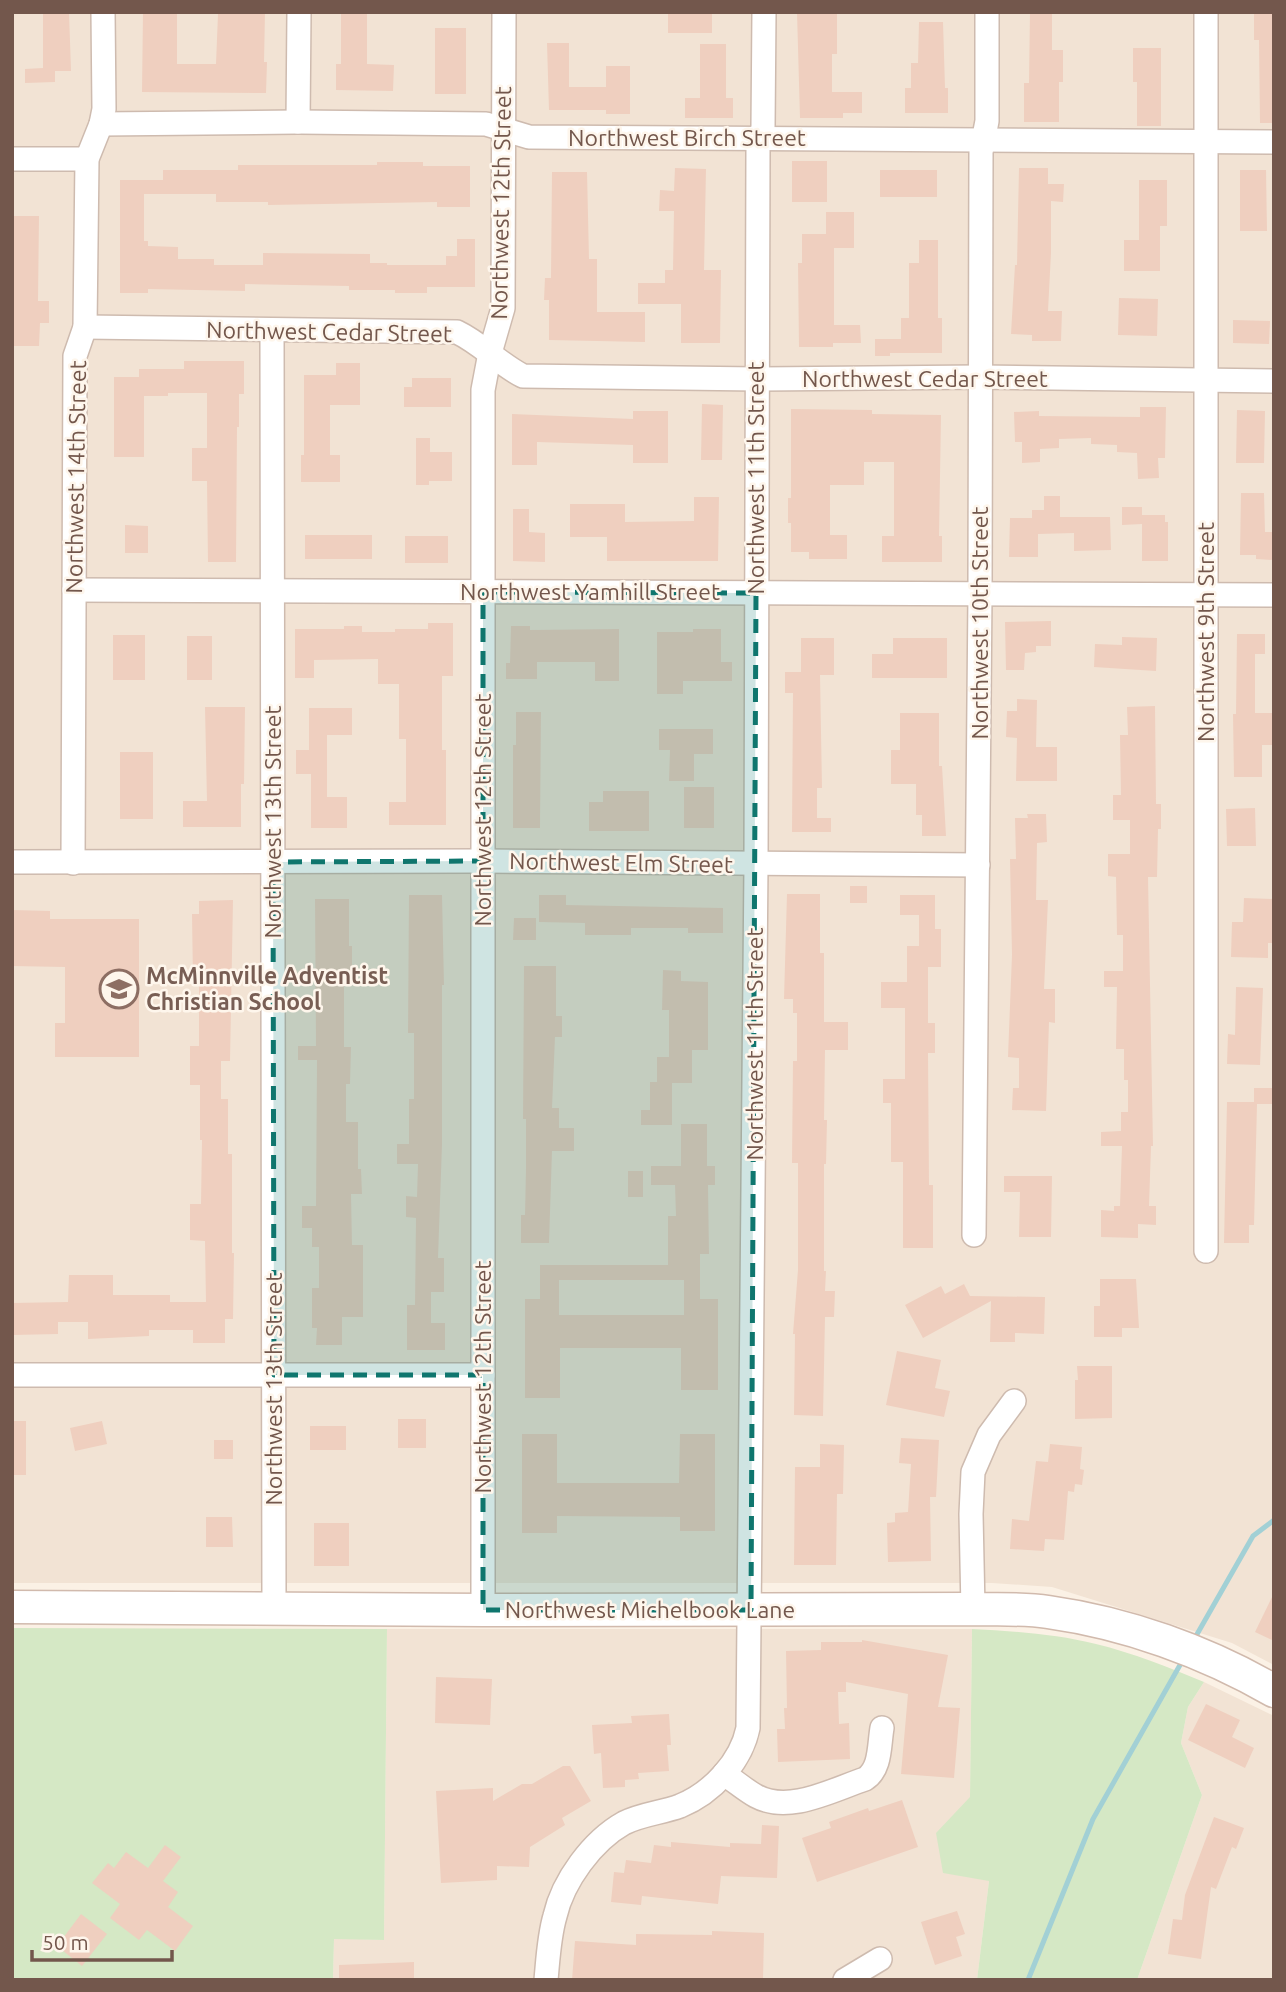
<svg xmlns="http://www.w3.org/2000/svg" width="1286" height="1992" font-family="Ubuntu,sans-serif">
  <style>
    .residential { fill: #f2e3d4 }
    .green { fill: #d5e8c5 }
    .lines { fill: none; stroke-linecap: round; stroke-linejoin: round }
    .stream { stroke: #a2d0d5; stroke-width: 5 }
    .building { fill: #efcfbf; fill-rule: evenodd }
    .street-casing { stroke: #cebbaf; stroke-width: 26 }
    .secondary-casing { stroke: #d1baad; stroke-width: 35 }
    .street { stroke: #fff; stroke-width: 23 }
    .secondary { stroke: #fff; stroke-width: 32 }
    .marked { fill: #0f766e; fill-opacity: 0.2; stroke: #0f766e; stroke-width: 5; stroke-dasharray: 14 9; stroke-linejoin: round }
    .labels { text-anchor: middle; stroke-width: 5; stroke-linejoin: round; paint-order: stroke }
    .street-label { font-size: 23px; fill: #73574c; stroke: #fef6ec }
    .education-label { font-size: 23px; font-weight: bold; fill: #785e54; stroke: #fef6ec; text-anchor: start }
  </style>
  <rect width="100%" height="100%" fill="#fbf1e5"/>
  <g class="residential">
    <path d="M12 12H1274V1665L1232 1643 1052 1587 992 1583H12Z"/>
    <path d="M387 1629H972L970 1798 989 1881 977 1980H333L334 1938 384 1940Z"/>
    <path d="M1204 1682 1274 1716V1980H1137L1202 1795 1181 1743 1188 1707Z"/>
  </g>
  <g class="green">
    <path d="M12 1628 387 1629 384 1940 334 1939 333 1980H12Z"/>
    <path d="M972 1629C1013 1631 1056 1634 1096 1644 1133 1653 1168 1667 1204 1682L1188 1707 1181 1743 1202 1795 1137 1980H977L989 1881 943 1873 936 1833 970 1797Z"/>
  </g>
  <g class="lines">
    <g class="stream">
      <path d="M1196 1636 1253 1536 1274 1520"/>
      <path d="M1028 1980 1093 1819 1180 1665"/>
    </g>
  </g>
  <g class="building">
    <path d="M43 12H69L71 71H55V82L25 83V69L43 68Z"/>
    <path d="M143 12H177V64H216L218 14 265 12 264 62H267L266 93 142 92Z"/>
    <path d="M341 12H367V64L394 65 393 91 336 90V64H341Z"/>
    <rect x="668" y="12" width="44" height="21"/>
    <path d="M797 12H837V54H832V92H862V113H843V118H800Z"/>
    <path d="M1030 12H1052V50H1063V82H1059V122H1024V83H1029Z"/>
    <path d="M1254 12H1274V123H1260L1259 40H1254Z"/>
    <path d="M919 22H943L945 88H948V113H905V88H911V63H918Z"/>
    <rect x="435" y="28" width="31" height="66"/>
    <path d="M547 43H569V87H606V66H630V114H606V110H549Z"/>
    <path d="M700 44H726V98H733V118H685V98H700Z"/>
    <path d="M1133 48H1161V126H1137V82H1133Z"/>
    <rect x="792" y="161" width="35" height="41"/>
    <path d="M377 162H423V166H470V207H437V202L268 205V202H216V194H144V241H148V246L178 247V259H214V265H263V253L370 254V263H387V265H446V256H457V239H475V287H427V293H395V290H349V286L245 284V291L148 289V293H120V180H163V170H238V165H377Z"/>
    <path d="M675 168 706 169 704 270H721L720 343H681V304H638V283H665V270H673L674 211H659L660 190 674 191Z"/>
    <path d="M1019 168H1048V184H1064L1063 202 1051 201V253L1048 311H1062L1061 341H1032V335L1011 334 1015 265H1017Z"/>
    <rect x="880" y="170" width="57" height="27"/>
    <path d="M1240 170H1266L1267 231H1240Z"/>
    <path d="M552 172H587L589 259H597V312H645V342L549 340V300H544L545 278H551Z"/>
    <path d="M1139 180H1167V226H1160V271H1124V240H1139Z"/>
    <path d="M826 212H854V248H834V325H860L861 343H833V347H799L798 263H802V234H826Z"/>
    <path d="M12 216H39L38 301H49V323H40L39 346H12Z"/>
    <path d="M919 240H938V318H942V353H890V356H875V339H901V318H909V263H919Z"/>
    <path d="M1119 298 1158 299 1157 336 1118 335Z"/>
    <path d="M1233 320 1270 321 1269 344 1233 343Z"/>
    <path d="M184 361H244V394H239V427H237L236 562H208L207 481H192V448H207V393H168V396H144V457H114V377H139V369H184Z"/>
    <path d="M336 363H360V405H330V455H340V482H301V455H304V375H336Z"/>
    <path d="M412 378H451V407H404V387H412Z"/>
    <path d="M702 404 723 405 722 460H701Z"/>
    <path d="M1140 407H1166L1165 458H1158L1159 478 1138 479 1137 453 1117 452V445L1091 444V438L1059 439V448L1040 449V462L1022 463V442H1015L1014 412 1039 411V416L1140 417Z"/>
    <path d="M791 409 872 410V414L941 415 939 536H942V562H882V536H894V462H864V485H830V535H847V559H809V552H791V523H788V498H791Z"/>
    <path d="M1237 410 1265 411 1264 463H1236Z"/>
    <path d="M633 411H668V463H633V445L537 442V465H512V414L633 419Z"/>
    <path d="M416 438H430V452H452V481H429V485H416Z"/>
    <path d="M1241 493H1264L1265 532H1274V560L1256 559V555H1240Z"/>
    <path d="M1044 496H1060V517H1110L1111 550 1074 551V533L1038 534V557H1009L1010 518H1032V510H1044Z"/>
    <path d="M694 497H719L718 561H607V537H570V504H625V522L694 521Z"/>
    <path d="M1122 507H1142V524L1122 525Z"/>
    <path d="M513 509H529V532L545 533V562L513 561Z"/>
    <path d="M1142 515H1165V522H1168V561H1142Z"/>
    <path d="M125 525 148 526V553H125Z"/>
    <rect x="305" y="535" width="67" height="24"/>
    <rect x="405" y="536" width="43" height="27"/>
    <path d="M1051 621V646H1036V652L1025 653 1024 670H1006L1005 622Z"/>
    <path d="M428 623H453V676H442V750H446V825H389V802H406V739H399V684H378V659L314 660V678H295V629H344V626H362V632H395V629H428Z"/>
    <path d="M511 626H530V630L619 629V681H595V662H537V679H506V663H510Z"/>
    <path d="M693 629H721V662H732V681H683V694H657V632H693Z"/>
    <path d="M1237 634H1265V654H1255V713H1274V745H1262V777H1234L1233 714H1236Z"/>
    <rect x="113" y="635" width="32" height="45"/>
    <rect x="187" y="636" width="25" height="44"/>
    <path d="M1122 637 1157 638 1156 671 1094 667 1095 644 1122 645Z"/>
    <path d="M801 638H834V675H820L822 788H817V818H831V832H792L793 693H785V672H801Z"/>
    <path d="M893 638H947V678H872V654H893Z"/>
    <path d="M1017 699 1037 700 1036 747H1057V781H1016L1017 738 1006 737 1007 711H1017Z"/>
    <path d="M1155 706 1156 804H1161V829H1158L1157 877H1148L1153 1146H1151L1149 1206H1156V1225L1138 1224V1238L1101 1237V1210L1114 1211V1206H1120L1122 1146H1101V1132L1121 1131V1112H1128V1080H1124V1049H1116L1117 987H1104V971H1123V935H1117L1116 877 1108 876V854H1130V820H1113V795H1121L1120 735H1128L1127 707Z"/>
    <path d="M205 707H245L244 784H241V827H183V801H207Z"/>
    <path d="M309 708H352V735H327V797H347V828H311V774H296V750H309Z"/>
    <path d="M516 712H541L540 828H513V745H516Z"/>
    <path d="M900 713H939V766H942L946 836H922V815H916V784H891V750H900Z"/>
    <path d="M659 729H713V754H694V781H669L670 750H659Z"/>
    <rect x="120" y="752" width="33" height="67"/>
    <rect x="684" y="787" width="30" height="41"/>
    <path d="M603 791H649V831H589V802H603Z"/>
    <path d="M1255 808 1256 846H1227L1226 809Z"/>
    <path d="M1027 814H1046L1047 842 1037 843 1036 900H1048L1044 989H1055V1023L1049 1022 1046 1111 1012 1110 1013 1088H1019V1058L1008 1057 1012 955 1010 859H1016L1015 818H1028Z"/>
    <rect x="850" y="886" width="17" height="17"/>
    <path d="M787 894H820V953H824V1022H848V1050H825L824 1120H827L826 1164H824V1271H826L825 1291H835L834 1317H825L823 1416 794 1415 795 1334H793L798 1270V1163H792L793 1061H797V1013H793V999H784Z"/>
    <path d="M409 895H442L444 985H442V1145L438 1258H444V1292H431V1323H445V1350H407V1305H415L416 1218 406 1217V1196L417 1197 418 1164H397V1144H409V1099H414V1033H408Z"/>
    <path d="M539 895H566V905L723 908V933H688V928H631V935H585V923L539 922Z"/>
    <path d="M900 895H935V929H941V967H928V1023H935V1053H928L929 1185H933V1248H903V1162H891V1103H883V1079H905V1008H881V982H907V946H919V915H900Z"/>
    <path d="M1244 898 1274 899V943H1268V958L1231 957 1232 922H1243Z"/>
    <path d="M315 899H349V946H352V980H344V1047H351L350 1084H346V1122H358V1169H361L362 1194H351L352 1245H363V1317H342V1345H316L317 1328H312V1288H319V1247H312V1228H302V1206H316L317 1060H298V1046H316Z"/>
    <path d="M233 900 230 1061H221V1099H228V1154H232V1253H234L233 1319H225V1343H193V1330H149V1336L88 1339V1322H58V1334L12 1335V1303L68 1302 69 1275H113V1295H170V1302H206L205 1241 190 1240V1204H201L202 1140H200V1085H190V1046H199V981H193L192 914H199V901Z"/>
    <path d="M12 910 50 911V919H139V1057H55V1023H65V967L12 966Z"/>
    <path d="M514 918H536V940H513Z"/>
    <path d="M524 966H556V1016H562V1037H555L552 1108H559V1128H574V1151H552L549 1243H521V1215H525L526 1168V1119H523Z"/>
    <path d="M663 970 681 971V981L708 982V1050H692V1083H672V1125H641V1110H650V1082H657V1057H669V1010H662Z"/>
    <path d="M1236 987 1263 988 1260 1065 1227 1064 1228 1034 1235 1035Z"/>
    <path d="M1254 1088H1274V1104H1257L1254 1225H1249V1243H1224L1227 1102H1254Z"/>
    <path d="M681 1124H707V1166H715V1185H708L709 1254H700V1299H718V1390H681V1348H560V1398H525V1299H540V1265H668V1216H676L675 1185H651V1166H681ZM559 1280H684V1315H559Z"/>
    <rect x="628" y="1171" width="15" height="26"/>
    <path d="M1004 1176H1052L1051 1237H1019L1020 1192H1004Z"/>
    <path d="M1100 1279H1136L1139 1328H1122V1337H1094V1306H1100Z"/>
    <path d="M964 1284 970 1296 1045 1297 1044 1334 1015 1333V1342H990L991 1301 923 1338 905 1305 941 1286 945 1294Z"/>
    <path d="M897 1351 941 1360 935 1388 950 1391 944 1417 886 1405Z"/>
    <path d="M1077 1366H1112V1418L1075 1419V1380H1078Z"/>
    <rect x="398" y="1419" width="28" height="29"/>
    <rect x="12" y="1421" width="14" height="54"/>
    <path d="M102 1421 107 1444 75 1451 70 1428Z"/>
    <rect x="310" y="1426" width="36" height="24"/>
    <path d="M522 1434H557V1483H679L680 1434H715V1531H680V1517L557 1516V1533H522Z"/>
    <path d="M901 1438 939 1440 936 1497H930L931 1561 888 1562 887 1523 895 1522V1513L908 1512 911 1464 899 1463Z"/>
    <rect x="214" y="1440" width="19" height="19"/>
    <path d="M820 1444 844 1445 843 1494H837L836 1565H794L795 1467H820Z"/>
    <path d="M1050 1444 1082 1447 1080 1469 1084 1470 1082 1485 1075 1484 1074 1492 1068 1491 1064 1540 1045 1539 1044 1551 1010 1549 1012 1519 1029 1521 1036 1461 1048 1462Z"/>
    <path d="M206 1517H232L233 1547H206Z"/>
    <rect x="314" y="1523" width="35" height="43"/>
    <path d="M1274 1593V1641L1255 1632Z"/>
    <path d="M862 1640 948 1655 938 1707 960 1708 954 1778 901 1774 908 1694 846 1682V1692H838L839 1724 849 1723 850 1759 778 1762 777 1729H785L784 1708H787L786 1651 821 1650V1642H862Z"/>
    <path d="M436 1677 492 1679 490 1725 435 1723Z"/>
    <path d="M1206 1704 1240 1720 1232 1737 1254 1748 1245 1768 1188 1740Z"/>
    <path d="M669 1714 671 1745H667L669 1771 638 1773 639 1779 625 1780V1787L603 1788 601 1753 594 1754 592 1725 632 1723 631 1716Z"/>
    <path d="M563 1766H570L591 1801 562 1818 565 1825 530 1847 529 1867 497 1866V1880L441 1883 436 1791 493 1788V1801L522 1784H532Z"/>
    <path d="M902 1800 918 1847 817 1882 802 1838 831 1828 829 1822 868 1808 869 1811Z"/>
    <path d="M1214 1817 1244 1828 1236 1849 1232 1847 1216 1889 1211 1887 1201 1959 1168 1954 1173 1919 1182 1920 1185 1895Z"/>
    <path d="M762 1825 779 1826 777 1878 721 1876 718 1904 642 1896 641 1905 611 1902 614 1872 624 1873 626 1860 651 1863 654 1845 671 1847V1842L730 1847V1843L761 1844Z"/>
    <path d="M165 1845 181 1857 163 1881 178 1892 168 1907 193 1926 175 1951 147 1930 139 1940 110 1918 120 1904 92 1883 108 1863 114 1868 126 1852 148 1868Z"/>
    <path d="M957 1911 965 1934 956 1937 962 1956 935 1965 921 1922Z"/>
    <path d="M81 1914 107 1934 82 1966 57 1946Z"/>
    <path d="M712 1931 764 1933 763 1980H572L575 1941 636 1945V1934L712 1935Z"/>
    <path d="M414 1962V1980H339V1965Z"/>
  </g>
  <g class="lines">
    <defs>
      <g id="street">
        <path d="M1206 12V1251"/>
        <path d="M298 122 299 12"/>
        <path d="M101 124 298 122 486 124 529 137 1274 142"/>
        <path d="M12 159H87"/>
        <path d="M85 327 457 332C482 344 499 364 523 376L757 379 980 377 1274 381"/>
        <path d="M272 331 274 1608"/>
        <path d="M74 590 1274 595"/>
        <path d="M12 862 483 861 978 865"/>
        <path d="M73 863 75 356 85 327 87 159 101 124 104 109 103 12"/>
        <path d="M974 1235 980 594 981 152 987 121V12"/>
        <path d="M12 1375H483"/>
        <path d="M973 1609 971 1514 973 1472 989 1435 1014 1401"/>
        <path d="M483 1610V390L490 353 503 308 504 12"/>
        <path d="M724 1774C735 1781 745 1790 756 1796 789 1814 832 1790 865 1779 881 1769 879 1745 882 1728"/>
        <path d="M546 1980C548 1959 549 1936 555 1916 563 1881 592 1841 624 1823 642 1814 661 1813 680 1806 712 1793 741 1762 748 1728L756 865 758 149 763 127 764 12"/>
        <path d="M845 1980 880 1959"/>
      </g>
      <path id="secondary" d="M12 1607 483 1610 973 1609C997 1610 1023 1608 1048 1612 1126 1623 1205 1651 1274 1691"/>
    </defs>
    <use href="#street" class="street-casing"/>
    <use href="#secondary" class="secondary-casing"/>
    <use href="#street" class="street"/>
    <use href="#secondary" class="secondary"/>
  </g>
  <path class="marked" d="M483 592 756 593 751 1610H483V1375H274L273 862 483 861Z"/>
  <defs>
    <symbol id="school-ring" viewBox="-11 -11 22 22"><circle r="9.5" fill="#fef6ec" stroke="#8d6e63" stroke-width="1.5"/><path d="M0-5L7-2L0 1L-7-2ZM-4 1L0 2.5L4 1V4Q0 6-4 4Z" fill="#8d6e63"/></symbol>
  </defs>
  <g fill-rule="evenodd">
    <use href="#school-ring" x="97" y="967" width="44" height="44"/>
  </g>
  <g class="labels">
    <g class="street-label">
      <text x="687" y="146">Northwest Birch Street</text>
      <text transform="translate(501 203) rotate(-89)" y="8">Northwest 12th Street</text>
      <text transform="translate(329 332) rotate(1)" y="8">Northwest Cedar Street</text>
      <text x="925" y="387">Northwest Cedar Street</text>
      <text transform="translate(76 477) rotate(-89)" y="8">Northwest 14th Street</text>
      <text transform="translate(756 478) rotate(-90)" y="8">Northwest 11th Street</text>
      <text x="590" y="600">Northwest Yamhill Street</text>
      <text transform="translate(980 623) rotate(-90)" y="8">Northwest 10th Street</text>
      <text transform="translate(1206 632) rotate(-90)" y="8">Northwest 9th Street</text>
      <text transform="translate(483 810) rotate(-90)" y="8">Northwest 12th Street</text>
      <text transform="translate(273 822) rotate(-90)" y="8">Northwest 13th Street</text>
      <text transform="translate(621 863) rotate(1)" y="8">Northwest Elm Street</text>
      <text transform="translate(755 1044) rotate(-90)" y="8">Northwest 11th Street</text>
      <text transform="translate(483 1377) rotate(-90)" y="8">Northwest 12th Street</text>
      <text transform="translate(274 1389) rotate(-90)" y="8">Northwest 13th Street</text>
      <text x="650" y="1618">Northwest Michelbook Lane</text>
    </g>
    <g class="education-label">
      <text x="146" y="984">McMinnville Adventist<tspan x="146" dy="26">Christian School</tspan></text>
    </g>
  </g>
  <rect width="1286" height="1992" fill="none" stroke="#73574c" stroke-width="28"/>
  <path d="M32 1950v10h140v-10" fill="none" stroke="#73574c" stroke-width="3.5"/>
  <text x="42" y="1950" font-size="21" fill="#73574c" stroke="#fef6ec" stroke-width="5" paint-order="stroke">50 m</text>
</svg>
